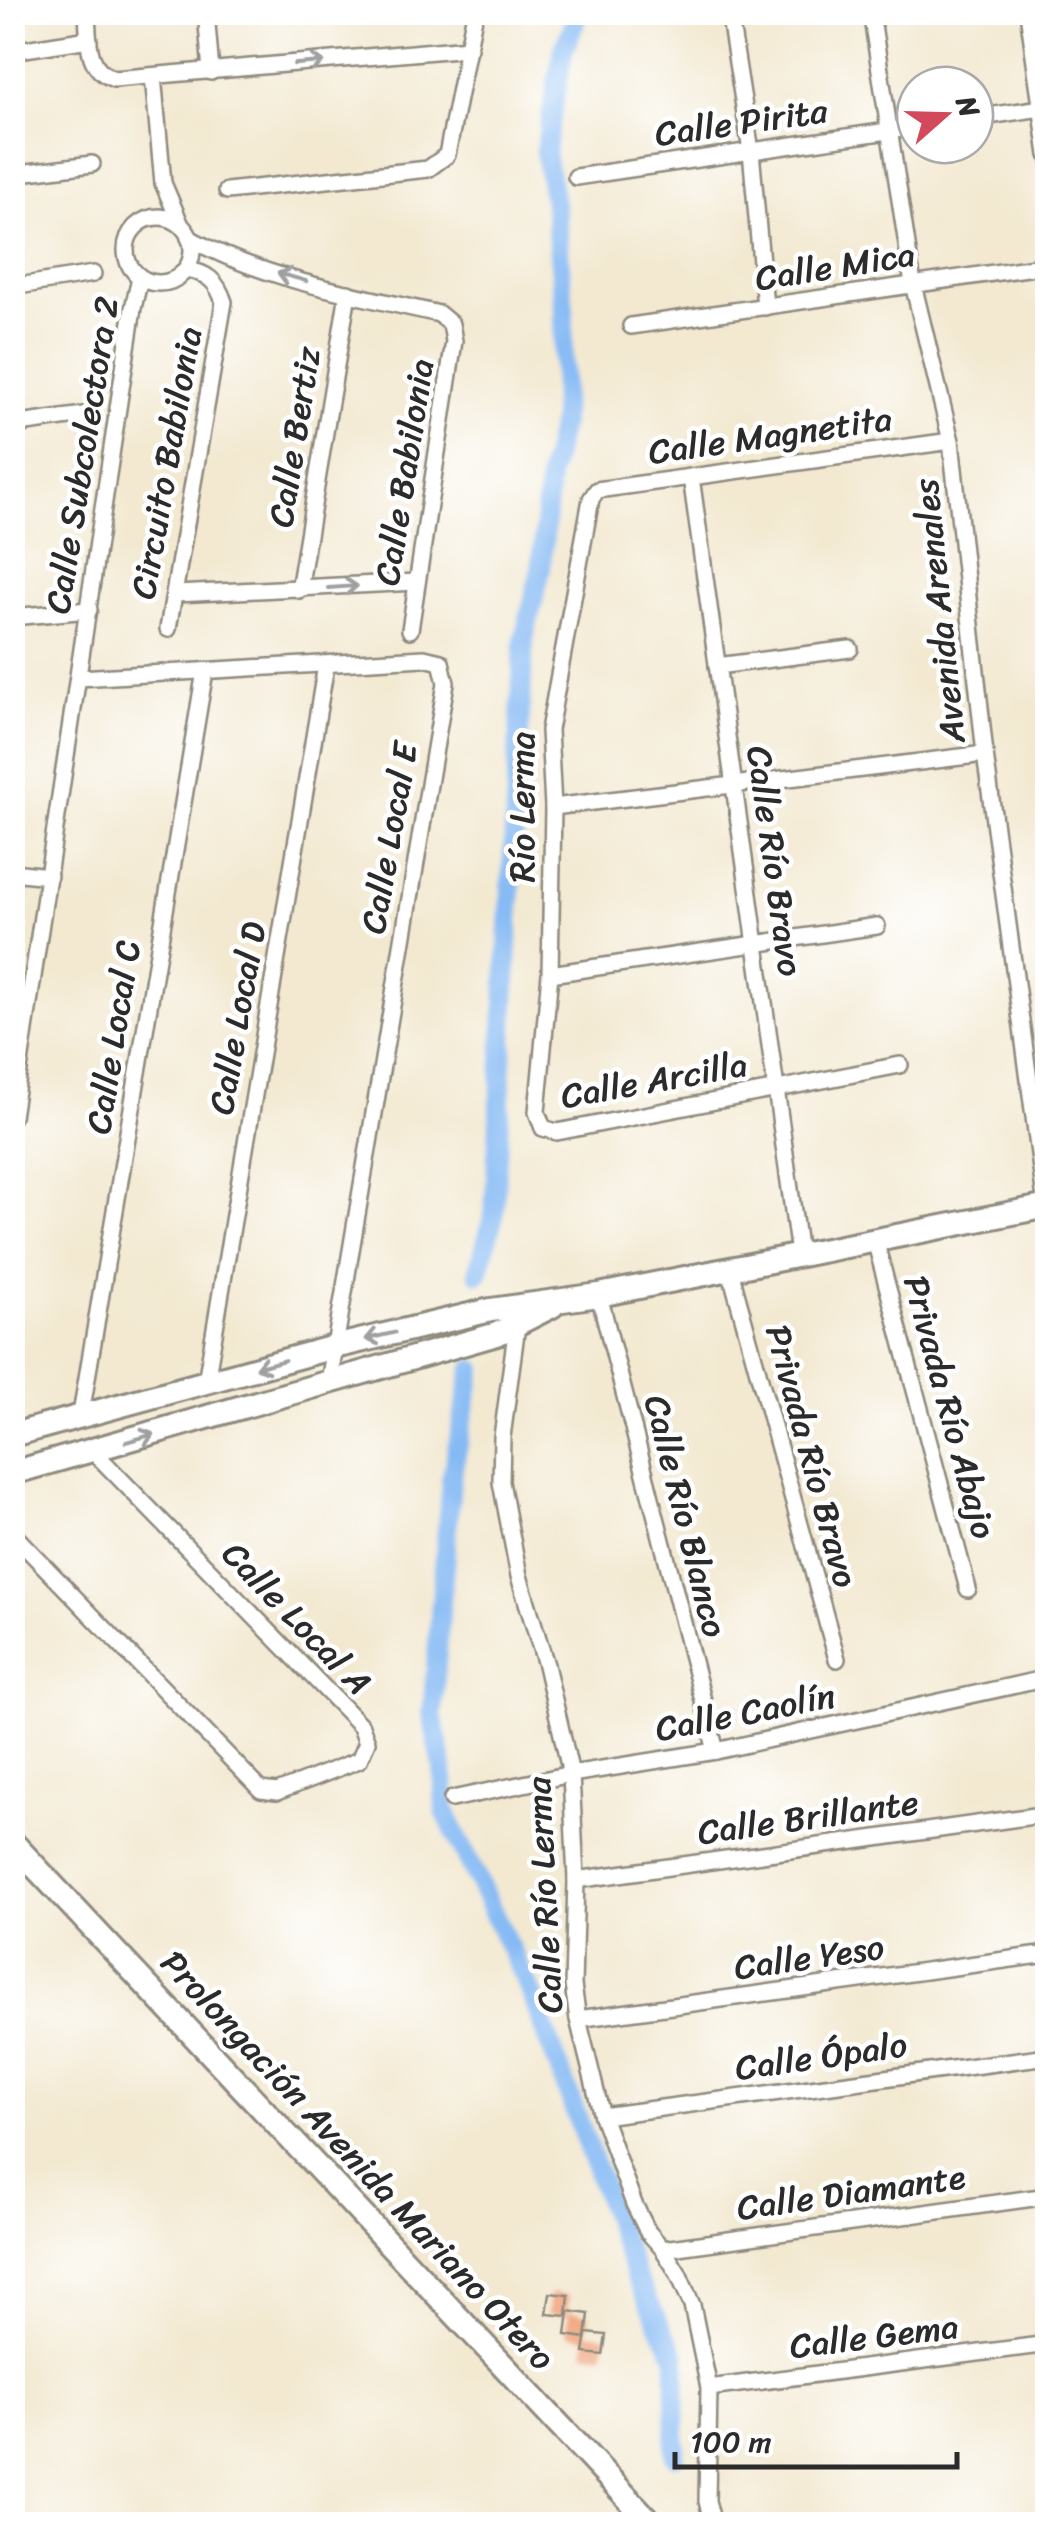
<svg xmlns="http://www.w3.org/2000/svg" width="1060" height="2537" font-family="Sriracha,sans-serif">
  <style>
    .green { fill: #8dcc82; stroke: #5c7c56; stroke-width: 2.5 }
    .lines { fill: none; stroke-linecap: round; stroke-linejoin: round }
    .canal { stroke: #85baf4; stroke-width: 20 }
    .building { fill: #f0a27a }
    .street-casing { stroke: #8f8a7e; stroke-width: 20 }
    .secondary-casing { stroke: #8f8a7e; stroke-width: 28 }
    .street { stroke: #fff; stroke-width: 15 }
    .secondary { stroke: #fff; stroke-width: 22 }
    .oneway { stroke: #a0a0a0 }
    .labels { text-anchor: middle; stroke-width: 9; stroke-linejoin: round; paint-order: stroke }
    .street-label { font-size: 35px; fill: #2b2b2b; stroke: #fff }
  </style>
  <rect width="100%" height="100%" fill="#fff"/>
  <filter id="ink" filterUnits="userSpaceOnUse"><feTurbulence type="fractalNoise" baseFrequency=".01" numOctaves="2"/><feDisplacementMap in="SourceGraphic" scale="20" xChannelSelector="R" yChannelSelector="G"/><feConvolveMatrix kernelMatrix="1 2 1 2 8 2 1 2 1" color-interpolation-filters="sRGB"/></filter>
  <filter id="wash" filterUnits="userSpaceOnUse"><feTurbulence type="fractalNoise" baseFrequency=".0048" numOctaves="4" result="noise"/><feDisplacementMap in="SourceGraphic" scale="40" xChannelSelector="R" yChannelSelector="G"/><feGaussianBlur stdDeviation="2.25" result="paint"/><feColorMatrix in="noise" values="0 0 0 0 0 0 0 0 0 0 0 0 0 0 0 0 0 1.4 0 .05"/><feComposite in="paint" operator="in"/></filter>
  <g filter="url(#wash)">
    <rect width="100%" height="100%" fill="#f3e9d1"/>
    <path class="green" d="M13 887 26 889 13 998 12 887Z"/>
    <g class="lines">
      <g class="canal">
        <path d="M478 1273 494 1215 524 639 541 569 549 477 562 419 564 311 555 209 545 152 563 51 579 12"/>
        <path d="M473 1369 451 1479 432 1715 443 1767 445 1811 533 1997 635 2275 676 2357 675 2456"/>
      </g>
    </g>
    <g id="blocks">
      <g class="building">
        <path d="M550 2293 569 2295 567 2316 547 2314Z"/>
        <path d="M569 2311 589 2314 586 2338 566 2335Z"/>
        <path d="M587 2333 606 2335 603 2355 584 2353Z"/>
      </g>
    </g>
  </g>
  <g filter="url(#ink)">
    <use href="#blocks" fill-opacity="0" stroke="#8f8a7e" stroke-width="2.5"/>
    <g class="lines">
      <defs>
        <g id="street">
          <path d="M87 12C89 39 85 69 114 79L469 48"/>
          <path d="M206 12 211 72"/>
          <path d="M729 12 751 151 765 307"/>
          <path d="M871 12 913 284 951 441 985 754 1046 1206"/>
          <path d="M1028 12 1048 155"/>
          <path d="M12 51 89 39"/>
          <path d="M153 76 163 183 180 223"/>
          <path d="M975 118 1048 107"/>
          <path d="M12 174 92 164"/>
          <path d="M576 177 915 127"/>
          <path d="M227 191 428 169 447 155 475 12"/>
          <circle cx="159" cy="250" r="33"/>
          <path d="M189 238C265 280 356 295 439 314L451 324 454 341 410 630"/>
          <path d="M12 287 93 274"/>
          <path d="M631 326 1048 265"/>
          <path d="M12 425 84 415"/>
          <path d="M691 477 799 1254"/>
          <path d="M299 590 348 293"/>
          <path d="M176 594 417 582"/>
          <path d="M12 617 89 610"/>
          <path d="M168 629 224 302C217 281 207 272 185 270"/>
          <path d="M717 666 850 649"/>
          <path d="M79 678 424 658 441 662 446 683 329 1382"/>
          <path d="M553 807 985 754"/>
          <path d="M12 872 49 876"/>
          <path d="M550 974 877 926"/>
          <path d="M900 1065 557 1132 543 1128 537 1112 550 974 553 807 549 730 591 499 597 490 951 441"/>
          <path d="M12 1117 133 308 140 278"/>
          <path d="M875 1240 968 1589"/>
          <path d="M730 1270 837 1659"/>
          <path d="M599 1295 716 1751"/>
          <path d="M518 1318 502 1437 501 1482 519 1576 546 1665 571 1774 576 1880 573 1985 578 2019 602 2116 634 2204 648 2232 663 2249 678 2273 692 2305 709 2388 707 2501 713 2524"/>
          <path d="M206 1382 326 665"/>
          <path d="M81 1414 205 671"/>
          <path d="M12 1533 261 1790 277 1792 359 1760 367 1742 361 1726 94 1452"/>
          <path d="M452 1799 571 1774 716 1751 1048 1678"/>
          <path d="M576 1880 1048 1814"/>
          <path d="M578 2019 1048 1954"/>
          <path d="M602 2116 1048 2056"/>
          <path d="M663 2249 1048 2196"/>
          <path d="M709 2388 1048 2344"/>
        </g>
        <g id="secondary">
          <path d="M12 1435 334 1347 491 1310 599 1295 1048 1206"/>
          <path d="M12 1473 497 1334 552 1306"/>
          <path d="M12 1842 652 2524"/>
        </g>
      </defs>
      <use href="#street" class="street-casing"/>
      <use href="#secondary" class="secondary-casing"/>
      <use href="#street" class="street"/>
      <use href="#secondary" class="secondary"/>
    </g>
    <defs><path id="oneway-shaft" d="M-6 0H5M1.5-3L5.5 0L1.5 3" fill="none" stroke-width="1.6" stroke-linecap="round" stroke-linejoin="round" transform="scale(2.5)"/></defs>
    <g class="oneway">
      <use href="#oneway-shaft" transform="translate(309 63) rotate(-5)"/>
      <use href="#oneway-shaft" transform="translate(292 277) rotate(-164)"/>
      <use href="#oneway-shaft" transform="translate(343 587) rotate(-4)"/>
      <use href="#oneway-shaft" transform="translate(380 1336) rotate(167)"/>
      <use href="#oneway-shaft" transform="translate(270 1364) rotate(165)"/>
      <use href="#oneway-shaft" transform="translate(140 1438) rotate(-16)"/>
    </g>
  </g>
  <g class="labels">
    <g class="street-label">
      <text transform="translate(741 122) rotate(-8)" y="12">Calle Pirita</text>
      <text transform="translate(835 266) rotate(-9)" y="12">Calle Mica</text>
      <text transform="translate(770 435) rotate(-8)" y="12">Calle Magnetita</text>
      <text transform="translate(294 437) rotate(-81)" y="12">Calle Bertiz</text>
      <text transform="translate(82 455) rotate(-81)" y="12">Calle Subcolectora 2</text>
      <text transform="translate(166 463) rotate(-80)" y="12">Circuito Babilonia</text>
      <text transform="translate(404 472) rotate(-81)" y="12">Calle Babilonia</text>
      <text transform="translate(939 611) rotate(-96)" y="12">Avenida Arenales</text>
      <text transform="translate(522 807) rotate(-90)" y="12">Río Lerma</text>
      <text transform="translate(389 838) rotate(-80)" y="12">Calle Local E</text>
      <text transform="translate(775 861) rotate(82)" y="12">Calle Río Bravo</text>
      <text transform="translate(237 1018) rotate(-80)" y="12">Calle Local D</text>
      <text transform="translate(113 1037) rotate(-81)" y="12">Calle Local C</text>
      <text transform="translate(654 1080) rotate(-10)" y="12">Calle Arcilla</text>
      <text transform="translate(950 1407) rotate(75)" y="12">Privada Río Abajo</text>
      <text transform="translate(812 1456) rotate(75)" y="12">Privada Río Bravo</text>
      <text transform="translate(686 1516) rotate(76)" y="12">Calle Río Blanco</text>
      <text transform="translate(297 1618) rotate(46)" y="12">Calle Local A</text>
      <text transform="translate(745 1712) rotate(-11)" y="12">Calle Caolín</text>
      <text transform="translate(808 1817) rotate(-8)" y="12">Calle Brillante</text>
      <text transform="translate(544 1895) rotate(-93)" y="12">Calle Río Lerma</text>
      <text transform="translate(809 1957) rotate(-8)" y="12">Calle Yeso</text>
      <text transform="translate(821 2056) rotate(-8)" y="12">Calle Ópalo</text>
      <text transform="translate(358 2160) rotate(47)" y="12">Prolongación Avenida Mariano Otero</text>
      <text transform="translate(851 2192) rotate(-8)" y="12">Calle Diamante</text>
      <text transform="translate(874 2336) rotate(-7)" y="12">Calle Gema</text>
    </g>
  </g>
  <rect width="1060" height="2537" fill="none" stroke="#fff" stroke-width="50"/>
  <g transform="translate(945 115) rotate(70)"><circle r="48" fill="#ffffff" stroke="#aaaaaa" stroke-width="2.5"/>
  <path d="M0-8L18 38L0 25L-18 38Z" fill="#d1495b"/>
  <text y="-15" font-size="28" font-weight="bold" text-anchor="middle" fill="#2b2b2b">N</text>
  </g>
  <path d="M675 2452v15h282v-15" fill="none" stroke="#2b2b2b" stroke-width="5"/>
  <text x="690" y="2452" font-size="30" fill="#2b2b2b" stroke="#ffffff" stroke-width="8" paint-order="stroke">100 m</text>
</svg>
